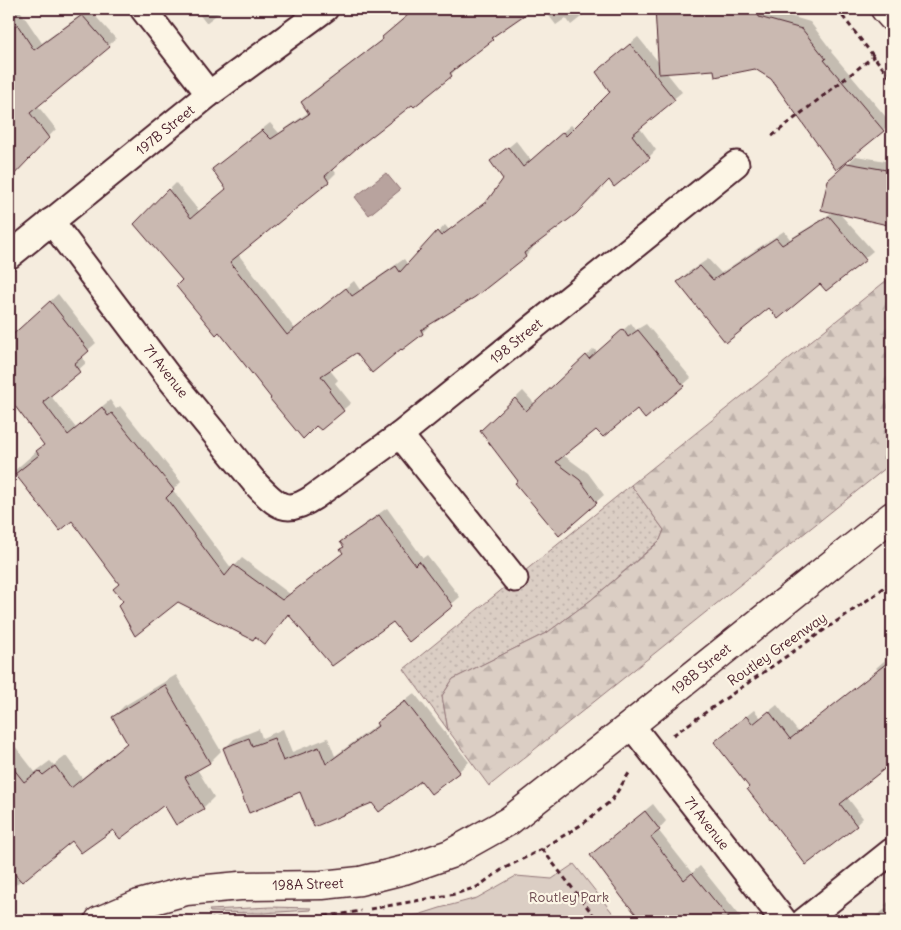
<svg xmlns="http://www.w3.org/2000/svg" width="901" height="930" font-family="Delius,sans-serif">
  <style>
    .grass { fill: url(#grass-dots); stroke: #927678 }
    .forest { fill: url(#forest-firs); stroke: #927678 }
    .green { fill: #dbcec4; stroke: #927678 }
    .water { fill: #b8a39e; stroke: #8c6e70 }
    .shadow { fill: #0003 }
    .building { fill: #cab9b1; stroke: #4a1f2b }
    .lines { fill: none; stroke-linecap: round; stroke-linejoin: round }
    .street-casing { stroke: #4a1f2b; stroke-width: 29 }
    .secondary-casing { stroke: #4a1f2b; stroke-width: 31 }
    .path { stroke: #4a1f2b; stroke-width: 3; stroke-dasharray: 5 4; stroke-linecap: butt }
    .street { stroke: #fcf5e5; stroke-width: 25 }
    .secondary { stroke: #fcf5e5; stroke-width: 28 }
    .labels { text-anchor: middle; stroke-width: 4.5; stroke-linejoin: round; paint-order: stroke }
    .street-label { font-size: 14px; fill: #4a1f2b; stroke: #fcf5e5 }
    .park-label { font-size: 14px; fill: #6e4b51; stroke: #fcf5e5 }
  </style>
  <defs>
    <pattern id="grass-dots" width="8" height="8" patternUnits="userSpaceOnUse" patternTransform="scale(1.25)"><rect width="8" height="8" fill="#dbcec4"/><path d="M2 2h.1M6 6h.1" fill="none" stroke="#bdb0a9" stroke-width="1.8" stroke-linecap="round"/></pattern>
    <pattern id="forest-firs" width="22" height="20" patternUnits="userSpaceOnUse" patternTransform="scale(1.25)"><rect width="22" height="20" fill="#dbcec4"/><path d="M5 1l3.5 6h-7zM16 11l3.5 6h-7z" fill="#bdb0a9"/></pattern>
  </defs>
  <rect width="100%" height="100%" fill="#f5ecde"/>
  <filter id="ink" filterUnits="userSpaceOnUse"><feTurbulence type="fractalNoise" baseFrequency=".02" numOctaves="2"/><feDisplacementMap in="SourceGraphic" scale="10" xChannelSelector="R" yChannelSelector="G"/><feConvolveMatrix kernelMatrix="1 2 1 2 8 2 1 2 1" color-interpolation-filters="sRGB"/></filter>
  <g filter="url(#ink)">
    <g class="grass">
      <path d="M631 485 664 530 660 540 591 600 548 632 453 679 442 696 448 730 404 669Z"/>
      <path d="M271 907 311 908V910L263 913 210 912 209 910Z"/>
    </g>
    <path class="forest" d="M892 276V463L489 786 448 730 442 696 453 679 548 632 591 600 653 547 660 540 664 530 631 485Z"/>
    <path class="green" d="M574 864 619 921H358L418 915 440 908 477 898 516 876 552 879Z"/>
    <path class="water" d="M386 173 400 190 369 215 355 197Z"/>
    <g class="shadow">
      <path d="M9 9H19L42 43 89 9 116 39 37 105 56 129 14 173 9 167V85L23 73 9 56Z"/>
      <path d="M195 9H224L206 23Z"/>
      <path d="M416 9H531L499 31 492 39 457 66 458 67 451 75 412 103 332 168 336 173 328 181 238 254 295 329 354 281 360 290 404 259 408 265 445 225 449 230 491 198 505 179 492 161 516 141 531 160 571 125 575 129 612 92 605 65 638 37 660 64 656 9H766L810 22 832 51 831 52 891 123 883 130 772 78 755 68 666 72 682 92 639 127 656 150 649 157 609 178 531 246 533 248 526 256 474 296 429 324 430 325 422 333 402 348 357 351 329 369 338 380 335 383 351 403 321 428 272 398 220 330 184 280 135 224 176 183 199 211 227 189 221 162 270 123 279 133 309 112 303 102 310 94 384 38Z"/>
      <path d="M544 9H591L571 25 566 18 556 25Z"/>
      <path d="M856 156 892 162V225L839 213 873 251 827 289 820 282 769 306 679 282 686 274 708 259 721 273 784 231 790 239 833 212 837 173Z"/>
      <path d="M58 294 96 343 81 356 86 363 50 395 76 428 110 400 116 409 120 406 181 482 173 490 232 569 242 558 290 594 344 552 345 546 342 542 349 535 387 508 423 558 427 555 460 597 409 640 393 621 289 614 265 643 255 635 178 601H124L120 583 73 519 61 529 14 471 45 444 16 406 9 413V337L20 329Z"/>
      <path d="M631 323 636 330 646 324 691 378 683 385 596 428 563 455 588 473 604 495 596 502 519 481 481 431 523 391 535 404 594 349 598 353Z"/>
      <path d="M892 654V762L847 797 863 818 856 825 751 787 715 742 754 710 761 718 777 705 799 733 878 670 876 668Z"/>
      <path d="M176 675 221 751 210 762 197 769 214 797 203 808 164 803 113 828 72 839 9 890V806L11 804 9 801V743L11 741 35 772 50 761 54 765 66 756 82 778 128 742 113 717 124 706Z"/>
      <path d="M414 693 469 762 459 771 421 779 373 802 301 791 224 749 234 739 259 729 262 738 283 729 292 752 328 738 335 756 378 724 387 714Z"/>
      <path d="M653 804 666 821 658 830 692 873 700 866 744 921H643L624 898 591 855Z"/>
      <path d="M892 898V921H869L887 908 885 905Z"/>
    </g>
    <g class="building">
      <path d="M415 9H533L491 38 493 40 450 73 452 76 414 107 412 105 358 147 325 176 329 182 230 262 287 335 346 288 352 296 396 266 400 272 437 231 441 236 487 201 503 179 490 161 508 147 523 167 563 132 566 136 610 92 596 72 630 44 675 100 632 135 650 158 614 187 609 180 576 214 524 253 526 257 475 297 421 330 423 334 402 350 401 349 372 373 356 353 321 376 331 389 329 391 344 411 321 430 316 426 303 439 270 399 271 398 219 332 216 335 176 286 182 280 134 224 168 189 191 218 226 189 212 169 262 130 271 139 309 114 301 102 383 39 382 37Z"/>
      <path d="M655 9H757L759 17 802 29 826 59 824 60 884 131 836 170 771 79 755 69 715 77 714 70 659 74Z"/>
      <path d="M9 12 34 50 82 15 110 47 30 113 49 138 9 180Z"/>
      <path d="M847 163 892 171V226L821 210 828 180Z"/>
      <path d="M829 216 866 260 826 291 820 284 778 319 769 308 726 343 677 282 700 266 713 280 776 238 782 245Z"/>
      <path d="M50 301 89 351 74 364 80 372 43 402 68 435 102 407 108 416 112 413 174 490 166 498 225 576 234 565 282 600 343 553 340 549 344 547 340 542 379 515 415 565 419 561 453 606 409 642 393 622 332 666 288 614 265 645 255 637 253 640 178 602 135 636 118 606 123 601 113 589 119 584 72 521 60 531 15 474 39 455 36 451 44 445 9 398V338Z"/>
      <path d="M623 329 628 337 638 330 684 386 645 419 637 409 603 437 596 430 556 462 580 480 597 503 559 536 515 483 518 481 480 431 515 398 526 411 586 355 589 359Z"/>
      <path d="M892 659V763L840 804 857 826 806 865 747 789 749 787 714 742 746 716 753 724 769 711 790 739Z"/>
      <path d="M165 685 210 763 185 777 204 809 176 825 164 805 120 839 113 830 81 853 72 841 22 882 9 868V763L24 782 39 771 43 775 55 766 71 788 127 743 112 717Z"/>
      <path d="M405 701 460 772 431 794 421 781 379 812 372 803 314 827 300 792 249 813 223 748 249 738 252 746 274 738 283 761 319 747 326 764 378 726 376 723Z"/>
      <path d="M645 811 660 830 651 837 684 880 692 873 731 921H642L623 899 590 855Z"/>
    </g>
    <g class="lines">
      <defs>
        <g id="street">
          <path d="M143 9 209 94"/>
          <path d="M51 221 171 380 256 484C277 506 286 516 314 497L400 435 736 164"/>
          <path d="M9 256 209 94 325 9"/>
          <path d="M400 435 515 579"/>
          <path d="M631 725 784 921"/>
          <path d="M804 921 892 851"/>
        </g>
        <g id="secondary">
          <path d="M885 9 892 17"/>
          <path d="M99 921 139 904 186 891 240 886 322 885 360 881 404 870 450 854 509 821 631 725 892 516"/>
        </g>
      </defs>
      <use href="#street" class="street-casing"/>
      <use href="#secondary" class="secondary-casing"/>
      <g class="path">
        <path d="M837 9 892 80"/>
        <path d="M772 136 874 56"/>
        <path d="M673 735 879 592 892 580"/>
        <path d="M542 849 598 921"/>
        <path d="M370 909 455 894 477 887 503 869 542 849 584 823 612 800 631 770"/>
        <path d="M190 921C218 918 244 920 272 919 302 919 332 916 361 911"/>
      </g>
      <use href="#street" class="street"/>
      <use href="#secondary" class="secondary"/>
    </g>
  </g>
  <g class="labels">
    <g class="street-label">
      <text transform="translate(165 130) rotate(-39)" y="5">197B Street</text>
      <text transform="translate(516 341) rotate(-39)" y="5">198 Street</text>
      <text transform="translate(166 371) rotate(52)" y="5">71 Avenue</text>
      <text transform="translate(777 649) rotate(-35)" y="5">Routley Greenway</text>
      <text transform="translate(701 669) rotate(-39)" y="5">198B Street</text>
      <text transform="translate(707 823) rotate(52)" y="5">71 Avenue</text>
      <text transform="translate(308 884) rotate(-2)" y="5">198A Street</text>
    </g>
    <g class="park-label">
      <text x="569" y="902">Routley Park</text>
    </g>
  </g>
  <rect width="901" height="930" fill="none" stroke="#fcf5e5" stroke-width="30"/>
  <rect x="15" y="15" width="871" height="900" fill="none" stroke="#4a1f2b" stroke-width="2" filter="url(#ink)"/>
</svg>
